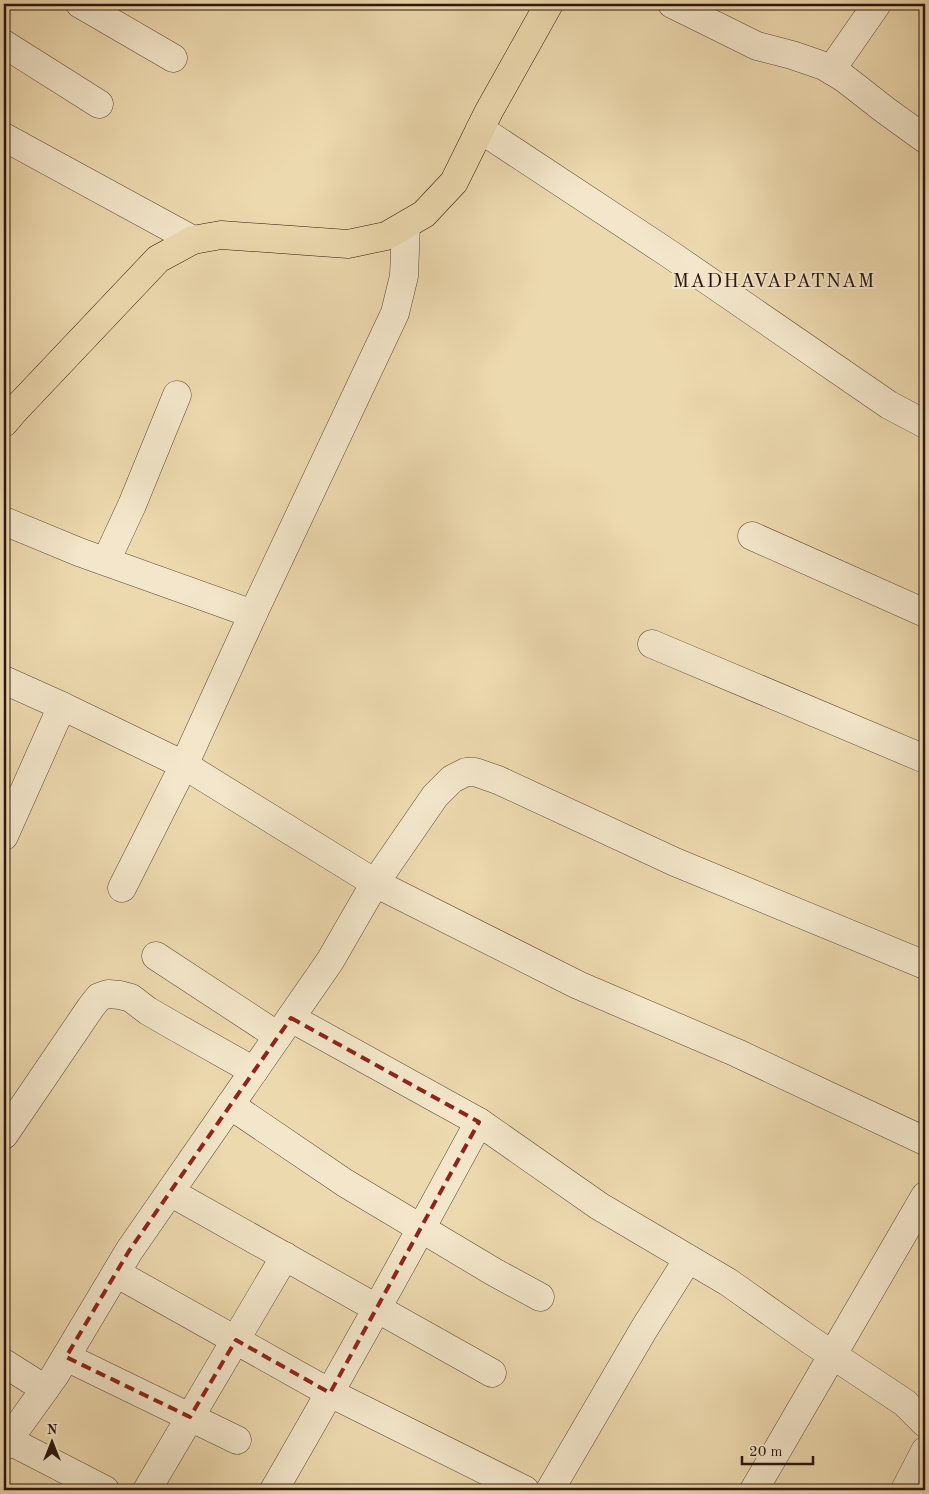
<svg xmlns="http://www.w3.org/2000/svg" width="929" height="1494" font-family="'Old Standard TT',serif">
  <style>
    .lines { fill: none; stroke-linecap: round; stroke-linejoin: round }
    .minor-casing { stroke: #5c4735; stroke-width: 29 }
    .major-casing { stroke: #2c160d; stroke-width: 29 }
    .minor { stroke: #f3e6ca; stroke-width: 28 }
    .major { stroke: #edd9ae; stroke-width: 28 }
    .marked { fill: none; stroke: #8f2418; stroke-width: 4; stroke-dasharray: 10 6; stroke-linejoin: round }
    .labels { text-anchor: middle; stroke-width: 4; stroke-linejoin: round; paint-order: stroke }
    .quarter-label { font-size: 20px; letter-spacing: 1px; fill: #2c160d; stroke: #f3e6ca }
  </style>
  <rect width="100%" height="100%" fill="#edd9ae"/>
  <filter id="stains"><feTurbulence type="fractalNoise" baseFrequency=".004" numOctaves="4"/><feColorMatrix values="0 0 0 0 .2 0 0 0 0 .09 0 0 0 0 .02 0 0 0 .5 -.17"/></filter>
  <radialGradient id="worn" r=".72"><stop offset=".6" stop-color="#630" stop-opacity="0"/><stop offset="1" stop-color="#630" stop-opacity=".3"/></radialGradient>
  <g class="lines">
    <defs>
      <g id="minor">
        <path d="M80 4 173 58"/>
        <path d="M672 4 757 46 792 55 824 66 844 78 885 110 925 139"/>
        <path d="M4 44 99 104"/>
        <path d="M831 70 877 4"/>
        <path d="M480 129 668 253 889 405 925 424"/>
        <path d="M4 137 193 240"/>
        <path d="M4 521 79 552 253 614"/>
        <path d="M752 536 925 613"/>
        <path d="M106 561 132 505 177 395"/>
        <path d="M652 644 925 759"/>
        <path d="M4 680 62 706 184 765 375 883 578 985 737 1053 925 1141"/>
        <path d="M4 836 62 706"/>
        <path d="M122 888 184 765 253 614 395 313 404 276 406 225"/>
        <path d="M156 956 278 1036"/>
        <path d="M291 1018 479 1122 599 1206 728 1282 810 1340 905 1403 925 1423"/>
        <path d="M230 1105 345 1183 494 1272 540 1297"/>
        <path d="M4 1135 91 1007 99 997 108 994 120 995 131 998 148 1011 174 1026 254 1071"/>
        <path d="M170 1192 492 1373"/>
        <path d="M116 1273 330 1393 525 1490"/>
        <path d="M66 1357 237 1440"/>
        <path d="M4 1363 45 1389"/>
        <path d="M8 1440 105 1490"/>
        <path d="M4 1446 55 1375 129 1251 330 961 375 883 435 796 452 779 466 772H475L498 780 675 862 925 965"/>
        <path d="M147 1490 285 1256"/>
        <path d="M274 1490C344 1369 412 1246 479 1122"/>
        <path d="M550 1490 644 1329 688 1259"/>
        <path d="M754 1490 925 1196"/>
        <path d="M905 1490 925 1451"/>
      </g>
      <path id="major" d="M4 423 15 410 158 259 193 240 221 235 348 244 386 236 424 214 454 182 489 111 549 4"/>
    </defs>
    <use href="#minor" class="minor-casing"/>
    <use href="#major" class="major-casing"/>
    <use href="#minor" class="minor"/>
    <use href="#major" class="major"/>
  </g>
  <path class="marked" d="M291 1018 479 1122 330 1393 236 1340 190 1417 66 1357 129 1251Z"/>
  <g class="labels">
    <g class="quarter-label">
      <text x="774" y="287">MADHAVAPATNAM</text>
    </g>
  </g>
  <rect width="929" height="1494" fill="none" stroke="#edd9ae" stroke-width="20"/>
  <rect x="5" y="5" width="919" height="1484" fill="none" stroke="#2c160d" stroke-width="2.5"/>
  <rect x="10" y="10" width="909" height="1474" fill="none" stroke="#2c160d"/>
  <g transform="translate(52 1442)" stroke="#f3e6ca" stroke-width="4" paint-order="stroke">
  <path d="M0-4L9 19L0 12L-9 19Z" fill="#2c160d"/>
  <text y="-8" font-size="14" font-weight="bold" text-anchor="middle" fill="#2c160d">N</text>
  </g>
  <path d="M742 1456v8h71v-8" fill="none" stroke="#2c160d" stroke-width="2.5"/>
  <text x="749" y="1456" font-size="15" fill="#2c160d" stroke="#f3e6ca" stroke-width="4" paint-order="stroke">20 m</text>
  <rect width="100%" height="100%" filter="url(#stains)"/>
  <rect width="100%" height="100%" fill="url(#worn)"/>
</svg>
